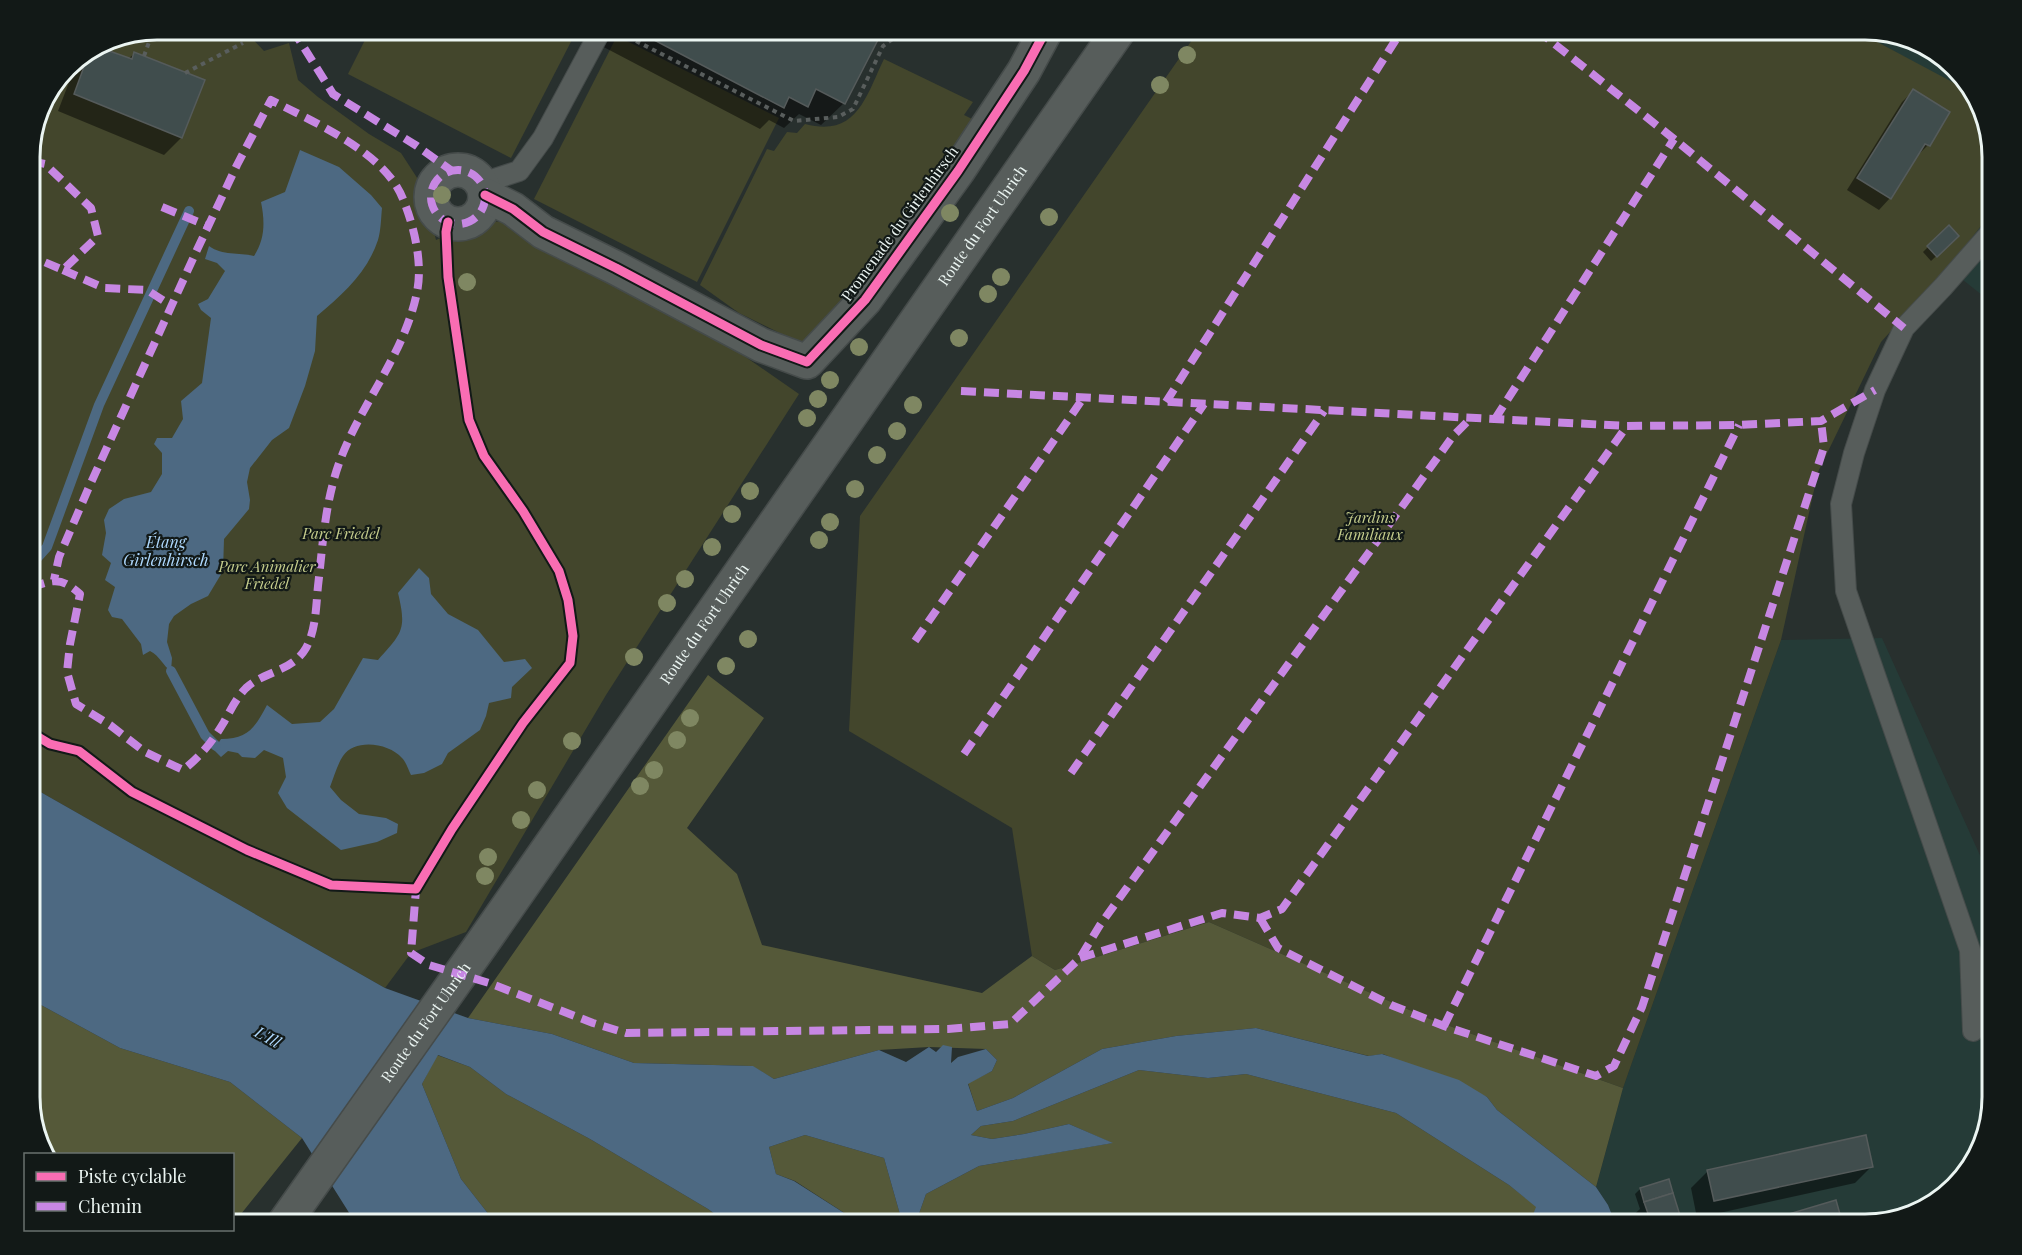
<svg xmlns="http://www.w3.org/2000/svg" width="2022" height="1255" font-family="'Playfair Display',serif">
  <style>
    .built { fill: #253b37 }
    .green { fill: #43462c }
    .forest { fill: #555939 }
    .water { fill: #4d6982 }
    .shadow { fill: #0007 }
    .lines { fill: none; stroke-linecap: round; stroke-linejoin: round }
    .stream { stroke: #4d6982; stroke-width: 10 }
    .building { fill: #404d4d; stroke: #555b5b; stroke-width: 1.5 }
    .lane-casing { stroke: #454b4a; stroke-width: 22 }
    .street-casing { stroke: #454b4a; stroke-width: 36 }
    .secondary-casing { stroke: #454b4a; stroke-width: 36 }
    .path { stroke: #595e5d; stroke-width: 4; stroke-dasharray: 4.5 4.5; stroke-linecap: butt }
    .lane { stroke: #575d5b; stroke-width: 20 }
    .street { stroke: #575d5b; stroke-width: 33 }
    .secondary { stroke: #575d5b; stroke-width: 33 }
    .quiet { stroke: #c787e3; stroke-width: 8; stroke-dasharray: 15 8; stroke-linecap: butt }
    .cycleway-casing { stroke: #121917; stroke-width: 13 }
    .cycleway { stroke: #f96db3; stroke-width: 9 }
    .tree { fill: #7f8762 }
    .labels { text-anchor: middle; stroke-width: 4.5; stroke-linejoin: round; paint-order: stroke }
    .street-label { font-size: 15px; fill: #ebf5f2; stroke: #121917 }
    .park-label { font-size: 15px; font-style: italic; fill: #c6ce8d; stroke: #121917 }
    .water-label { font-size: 16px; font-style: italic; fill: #afd9fe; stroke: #121917 }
    .rim { fill: none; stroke: #ebf5f2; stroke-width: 3 }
  </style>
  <rect width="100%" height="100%" fill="#28302e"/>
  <g class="built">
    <path d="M1855 30H1864L1935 51 1964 83 1956 85Z"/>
    <path d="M1992 212V303L1948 268Z"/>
    <path d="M1882 638 1992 882V1097L1971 1168 1928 1208 1864 1225H1616L1608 1205 1596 1187 1623 1088 1781 640Z"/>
  </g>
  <g class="green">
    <path d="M158 30H241L248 34 264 51 289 43 298 80 318 97 369 134 401 153 423 187 436 240 478 221 509 222 668 303 799 394 606 695 466 932 411 953 385 988 30 786V150L40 109 68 67 109 40Z"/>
    <path d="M370 30H577L511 158 348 74Z"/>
    <path d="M1199 30H1855L1956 84 1964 83 1975 94 1992 158V212L1948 268 1881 342 1818 472 1781 640 1623 1088 1430 1019 1209 922 1055 970 1032 956 1012 828 849 731 860 516Z"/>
    <path d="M617 36 779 118 697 282 534 199Z"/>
    <path d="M884 59 973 102 964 115 972 119 942 170 884 253 806 346 739 313 700 285 767 149 774 151 787 132 797 133 805 124C857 138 866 96 884 59Z"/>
  </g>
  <g class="forest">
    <path d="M708 675 764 718 687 828 737 874 762 945 982 993 1032 956 1055 970 1209 922 1430 1019 1623 1088 1596 1187 1497 1110 1487 1097 1383 1054 1369 1056 1256 1028 1176 1036 1102 1049 1013 1098 977 1111 968 1083 992 1071 997 1060 986 1049 929 1047 879 1050 774 1079 752 1066 634 1063 552 1034 468 1018Z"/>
    <path d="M30 999 120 1048 230 1082 302 1138 233 1224 232 1154H45L30 1105Z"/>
    <path d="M437 1055 470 1067 506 1094 590 1139 708 1209 730 1225H497L461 1179 422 1084Z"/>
    <path d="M1139 1070 1208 1078 1246 1074 1396 1113 1509 1185 1537 1207 1529 1225H915L926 1194 979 1166 1112 1143 1069 1124 1024 1134 992 1139 971 1135 981 1126 1013 1121Z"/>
    <path d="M805 1135 884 1158 901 1218 898 1225H863L795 1181 776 1174 769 1147Z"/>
  </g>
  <g class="water">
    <path d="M300 150 339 167 371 195 382 208C381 218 381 230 378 240 367 273 343 294 317 316L315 351 305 386 289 428 272 440 250 468 247 482 250 500 249 509 224 539 223 571 208 596 191 604 174 616 169 624 167 642 172 658 171 671C162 665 161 657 150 651L143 655 141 644 122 619 112 617 108 610 115 587 105 580 111 563 102 555 106 533 104 520 109 509 124 499 151 492 162 474V453L154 444 157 438H172L183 419 181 401 202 383 211 318 201 310 198 304 208 299 225 271 217 263 205 259 209 246C223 256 238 252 254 256 265 239 265 222 261 202L285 192Z"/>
    <path d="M419 568 429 578 431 594 448 614 478 630 504 662 525 659 532 668 512 687 511 698 489 703 486 716 480 730 448 753 442 764 424 773 411 775C408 769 406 762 402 758 389 743 355 738 343 756 337 765 334 777 330 787L341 800 359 814 386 818 398 824 397 833 377 842 341 850 287 808 278 793 286 777 283 758 264 750 255 758 242 757 238 753 228 751 221 757 214 750 221 739C249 739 255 727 267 705L292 724 320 722 334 709 363 658 378 660C402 633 407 630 398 593Z"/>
    <path d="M30 786 385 988 468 1018 552 1034 634 1063 753 1066 774 1079 879 1050 906 1062 929 1047 936 1052 943 1045 952 1047 951 1063 958 1057 986 1049 997 1060 992 1071 968 1084 977 1111 1013 1098 1102 1049 1176 1036 1256 1028 1368 1056 1382 1054 1459 1080 1487 1097 1497 1110 1596 1187 1608 1205 1616 1225H1529L1536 1207 1509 1185 1396 1113 1246 1074 1208 1078 1139 1070 1013 1121 981 1126 971 1135 992 1139 1024 1134 1069 1124 1113 1143 979 1166 926 1194 915 1225H898L901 1218 884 1158 805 1135 769 1147 776 1174 794 1181 863 1225H730L708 1209 590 1139 506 1094 470 1067 438 1055 422 1084 461 1179 497 1225H360L353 1219 302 1138 230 1082 120 1048 30 999Z"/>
  </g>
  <g class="shadow">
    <path d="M576 30H882L844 103 821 125 799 114 784 128 769 120 760 129 575 32Z"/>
    <path d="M97 48 128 59 135 53 181 138 164 155 58 111 76 64Z"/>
    <path d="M1913 91 1928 145 1917 156 1890 198 1879 210 1847 190 1902 102Z"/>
    <path d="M1948 227 1957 236 1931 261 1923 252Z"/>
    <path d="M1872 1166 1855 1183 1697 1218 1691 1188 1708 1171Z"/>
    <path d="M1640 1189 1682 1225H1629L1628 1220 1640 1209 1635 1194Z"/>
  </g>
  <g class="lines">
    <g class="stream">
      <path d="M30 566 47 547 99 405 189 211"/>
      <path d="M171 671 205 735 216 746"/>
    </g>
  </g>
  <g class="building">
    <path d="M635 30H883L845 104 816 89 808 107 789 97 784 108Z"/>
    <path d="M98 47 132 59 134 52 205 80 182 138 74 94 89 53Z"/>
    <path d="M1913 89 1950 112 1930 146 1925 144 1891 199 1857 178Z"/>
    <path d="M1949 225 1959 236 1937 257 1927 246Z"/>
    <path d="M1866 1135 1873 1167 1714 1201 1707 1170Z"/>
    <path d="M1669 1179 1673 1193 1644 1202 1640 1188Z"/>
    <path d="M1673 1193 1683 1225H1652L1644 1202Z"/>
    <path d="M1939 1197 1928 1208 1868 1224 1867 1218Z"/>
    <path d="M1836 1200 1843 1225H1752Z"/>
    <path d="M1867 1218 1868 1224 1845 1225Z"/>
  </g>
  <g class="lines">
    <defs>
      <g id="lane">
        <path d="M482 183 519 171 543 138 601 30"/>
        <path d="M1973 1031 1970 950 1846 591 1841 504 1854 453 1875 390 1904 328 1943 287 1992 231"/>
      </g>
      <g id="street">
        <circle cx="458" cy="197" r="27"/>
        <path d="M485 195 513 209 543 232 616 268 761 345 807 362 865 300 958 171 1024 71 1046 30"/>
      </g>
      <g id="secondary">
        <path id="s1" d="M283 1225 481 945 1119 30"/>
      </g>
    </defs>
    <use href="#lane" class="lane-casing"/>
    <use href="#street" class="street-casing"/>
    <use href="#secondary" class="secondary-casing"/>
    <g class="path">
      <path d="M628 37 794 121 838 117 853 109 883 46 905 30"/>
      <path d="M144 56 153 31"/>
      <path d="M185 73 243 43"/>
    </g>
    <use href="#lane" class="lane"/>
    <use href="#street" class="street"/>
    <use href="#secondary" class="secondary"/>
    <g class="quiet">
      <path d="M291 30 296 35 333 94 417 146 452 171"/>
      <path d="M1537 30 1674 139 1904 328"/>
      <path d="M30 161 45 164 91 208 98 236 63 270 30 256"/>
      <circle cx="458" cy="197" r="27"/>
      <path d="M162 207 208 226"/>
      <path d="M63 270 104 288 147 290 172 306"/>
      <path d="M961 391 1627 426 1739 425 1821 421 1875 390"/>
      <path d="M1166 402 1402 30"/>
      <path d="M1495 419 1674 139"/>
      <path d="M30 588C54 579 61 577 80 594L70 644 67 672 76 704 110 725 145 752 183 770C201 756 212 742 224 722 230 711 237 697 246 688 264 671 292 672 306 648 316 630 316 606 318 586 322 552 324 517 333 483 350 415 403 362 417 292 423 263 414 226 403 199 385 152 313 122 271 100L237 165 196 252 89 487 59 557 54 580"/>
      <path d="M915 641 1084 397"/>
      <path d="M964 754 1204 404"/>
      <path d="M1071 773 1324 411"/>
      <path d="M418 884 416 889 411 953 429 965 489 983 593 1023 626 1033 948 1029 1010 1024 1080 958 1100 925 1453 436 1472 417"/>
      <path d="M1260 918 1278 948 1391 1005 1444 1026 1596 1076 1614 1066 1642 1007 1824 447 1821 421"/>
      <path d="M1080 958 1222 913 1260 918 1282 909 1627 426"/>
      <path d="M1444 1026 1739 425"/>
    </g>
    <defs>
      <g id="cycleway">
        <path d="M485 195 513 209 543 232 616 268 761 345 807 362 865 300 958 171 1024 71 1046 30"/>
        <path d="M30 732 50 744 79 751 132 792 247 850 331 885 416 889 452 829 523 723 570 663 573 636 568 600 559 571 523 511 484 456 469 420 448 277 446 232 448 222"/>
      </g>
    </defs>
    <use href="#cycleway" class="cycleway-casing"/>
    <use href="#cycleway" class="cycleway"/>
  </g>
  <g class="tree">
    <circle cx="1187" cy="55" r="9"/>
    <circle cx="1160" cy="85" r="9"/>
    <circle cx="442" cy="195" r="9"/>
    <circle cx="950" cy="213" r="9"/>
    <circle cx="1049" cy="217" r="9"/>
    <circle cx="1001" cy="277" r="9"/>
    <circle cx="467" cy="282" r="9"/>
    <circle cx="988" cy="294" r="9"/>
    <circle cx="959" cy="338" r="9"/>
    <circle cx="859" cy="347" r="9"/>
    <circle cx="830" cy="380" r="9"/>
    <circle cx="818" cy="399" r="9"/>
    <circle cx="913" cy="405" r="9"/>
    <circle cx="807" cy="418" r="9"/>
    <circle cx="897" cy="431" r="9"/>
    <circle cx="877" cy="455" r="9"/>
    <circle cx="855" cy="489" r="9"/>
    <circle cx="750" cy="491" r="9"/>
    <circle cx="732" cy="514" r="9"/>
    <circle cx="830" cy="522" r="9"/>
    <circle cx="819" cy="540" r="9"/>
    <circle cx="712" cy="547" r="9"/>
    <circle cx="685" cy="579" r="9"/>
    <circle cx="667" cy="603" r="9"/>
    <circle cx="748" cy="639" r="9"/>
    <circle cx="634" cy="657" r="9"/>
    <circle cx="726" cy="666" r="9"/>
    <circle cx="690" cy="718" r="9"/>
    <circle cx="677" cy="740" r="9"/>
    <circle cx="572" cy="741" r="9"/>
    <circle cx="654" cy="770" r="9"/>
    <circle cx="640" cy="786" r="9"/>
    <circle cx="537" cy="790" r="9"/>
    <circle cx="521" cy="820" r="9"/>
    <circle cx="488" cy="857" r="9"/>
    <circle cx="485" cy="876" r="9"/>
  </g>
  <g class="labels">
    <g class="street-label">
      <text transform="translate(900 224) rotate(-54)" y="5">Promenade du Girlenhirsch</text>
      <text dy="5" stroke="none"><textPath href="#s1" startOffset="1220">Route du Fort Uhrich</textPath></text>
      <text dy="5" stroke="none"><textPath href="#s1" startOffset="734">Route du Fort Uhrich</textPath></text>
      <text dy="5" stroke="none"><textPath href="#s1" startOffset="248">Route du Fort Uhrich</textPath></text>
    </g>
    <g class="park-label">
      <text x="1370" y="523">Jardins<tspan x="1370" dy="17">Familiaux</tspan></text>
      <text x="341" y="539">Parc Friedel</text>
      <text x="267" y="572">Parc Animalier<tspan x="267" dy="17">Friedel</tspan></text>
    </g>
    <g class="water-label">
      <text x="166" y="548">Étang<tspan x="166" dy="18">Girlenhirsch</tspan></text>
      <text transform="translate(268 1037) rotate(29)" y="6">L'Ill</text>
    </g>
  </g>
  <path d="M0 0H2022V1255H0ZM157 40H1865A117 117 0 0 1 1982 157V1097A117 117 0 0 1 1865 1214H157A117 117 0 0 1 40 1097V157A117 117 0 0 1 157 40Z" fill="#121917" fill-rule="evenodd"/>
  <path class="rim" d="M157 40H1865A117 117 0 0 1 1982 157V1097A117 117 0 0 1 1865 1214H157A117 117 0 0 1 40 1097V157A117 117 0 0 1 157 40Z"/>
  <rect x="24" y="1153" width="210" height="78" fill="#121917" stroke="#69716f" stroke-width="1.5"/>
  <rect x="36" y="1172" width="30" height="9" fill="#f96db3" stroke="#69716f" stroke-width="1.5"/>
  <text x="78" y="1183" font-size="18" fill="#ebf5f2">Piste cyclable</text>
  <rect x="36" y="1202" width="30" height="9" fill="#c787e3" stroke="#69716f" stroke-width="1.5"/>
  <text x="78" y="1213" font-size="18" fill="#ebf5f2">Chemin</text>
</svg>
